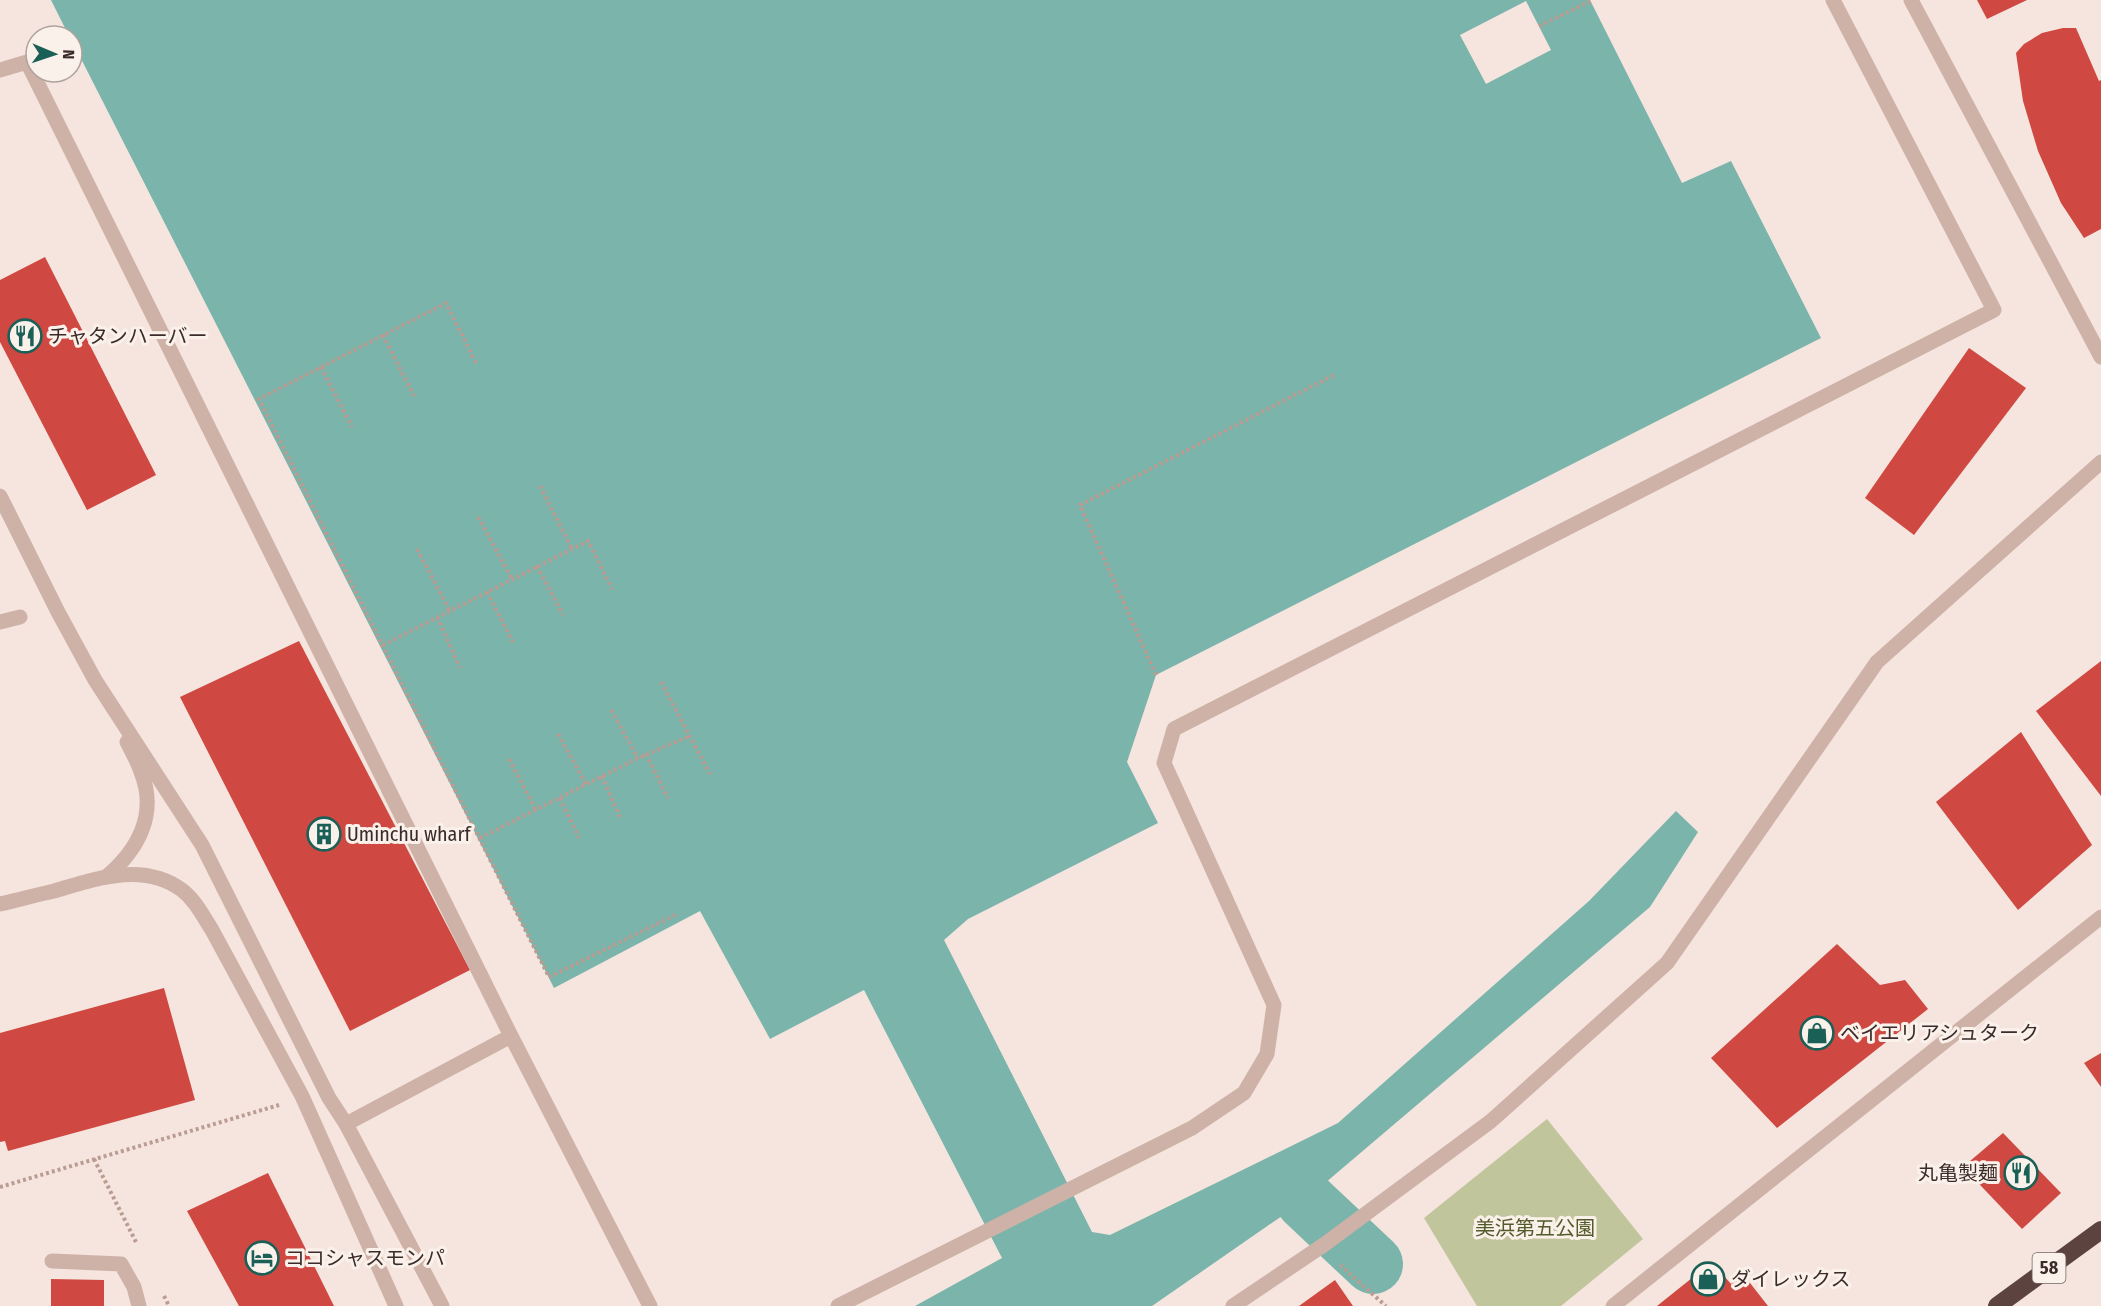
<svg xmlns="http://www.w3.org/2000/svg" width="2101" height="1306" font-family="'Fira Sans Condensed','Noto Sans JP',sans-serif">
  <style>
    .green { fill: #c0c59c }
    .water { fill: #7ab4ab }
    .pier { fill: #f5e5de }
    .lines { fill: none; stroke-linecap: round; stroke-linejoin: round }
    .river { stroke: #7ab4ab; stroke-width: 60 }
    .building { fill: #cf4841 }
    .path { stroke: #ba9c92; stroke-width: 4; stroke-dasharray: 3 3; stroke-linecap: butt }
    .minor { stroke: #ceb2a8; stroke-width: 15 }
    .highway { stroke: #5c433f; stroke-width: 18 }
    .labels { text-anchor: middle; stroke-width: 6; stroke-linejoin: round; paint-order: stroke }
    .shield { fill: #fbf1eb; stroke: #756663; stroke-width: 1.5 }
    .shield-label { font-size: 18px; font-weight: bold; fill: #3b2b29 }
    .poi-label { font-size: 20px; fill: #3b2b29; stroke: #fbf1eb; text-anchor: start }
    .park-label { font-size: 20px; fill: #535b2a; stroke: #fbf1eb }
  </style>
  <rect width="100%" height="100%" fill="#f5e5de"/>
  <path class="green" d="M1547 1119 1643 1239 1561 1306H1477L1424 1218Z"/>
  <path class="water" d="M51 0H1590L1682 183 1731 161 1821 338 1156 675 1127 762 1158 823 968 919 944 940 1092 1232 1110 1235 1338 1123 1589 901 1676 811 1698 832 1650 907 1305 1200 1152 1306H915L1002 1258 864 990 770 1039 700 911 554 988 72 41V36H69Z"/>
  <path class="pier" d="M1526 1 1551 50 1486 84 1460 35Z"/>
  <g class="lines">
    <path class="river" d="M1305 1200 1373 1264"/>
  </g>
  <g class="building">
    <path d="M1977 0H2027L1987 19Z"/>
    <path d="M2063 28H2076L2099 81 2101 80V229L2084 238 2061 203 2038 151 2023 101 2016 53 2024 44 2042 33Z"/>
    <path d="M45 257 156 475 87 510 0 342V280Z"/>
    <path d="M1969 348 2026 388 1914 535 1865 498Z"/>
    <path d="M299 641 470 970 350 1031 180 697Z"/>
    <path d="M2101 661V796L2036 711Z"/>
    <path d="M2021 732 2092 845 2018 910 1936 802Z"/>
    <path d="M1837 944 1880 985 1905 980 1928 1009 1777 1128 1711 1058Z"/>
    <path d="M164 988 195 1100 8 1151 5 1141 0 1142V1033Z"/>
    <path d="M2101 1053V1087L2084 1063Z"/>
    <path d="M2003 1133 2061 1193 2022 1229 1963 1167Z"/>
    <path d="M268 1173 334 1306H239L187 1211Z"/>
    <path d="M1712 1262 1731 1284 1743 1274 1768 1306H1657Z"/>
    <path d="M51 1279 104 1280V1306H51Z"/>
    <path d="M1335 1280 1353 1306H1299Z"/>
  </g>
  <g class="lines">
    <g class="path">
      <path d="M1539 26 1591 1"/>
      <path d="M383 335 414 396"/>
      <path d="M476 363 446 303 259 399 549 977 677 914"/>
      <path d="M321 367 352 427"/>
      <path d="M540 486 572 549"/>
      <path d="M478 517 512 579"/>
      <path d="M417 549 450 611"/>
      <path d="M537 566 563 615"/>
      <path d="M487 592 513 642"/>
      <path d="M437 617 460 668"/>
      <path d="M383 645 588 541 612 589"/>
      <path d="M1156 675 1080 505 1336 374"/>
      <path d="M661 682 710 774"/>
      <path d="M611 710 638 758"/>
      <path d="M558 734 586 784"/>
      <path d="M646 754 668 798"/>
      <path d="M509 759 536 810"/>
      <path d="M602 776 620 817"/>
      <path d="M560 798 579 838"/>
      <path d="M480 838 638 758 690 736"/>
      <path d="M94 1159 137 1244"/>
      <path d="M0 1187 279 1105"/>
      <path d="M1340 1265 1386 1306"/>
      <path d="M164 1296 169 1306"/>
    </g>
    <g class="minor">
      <path d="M1911 0 2101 357"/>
      <path d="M0 70 27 62 511 1036"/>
      <path d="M0 496 58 612 95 680 202 845 329 1098 346 1124 442 1306"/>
      <path d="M0 622 20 617"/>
      <path d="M106 877C138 850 158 814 141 772 138 762 132 752 127 742"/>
      <path d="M0 904C18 900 36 895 54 891 95 879 143 861 182 890 195 900 203 916 212 930L302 1096 396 1306"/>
      <path d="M346 1124 511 1036 650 1306"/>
      <path d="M52 1261 121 1264 134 1287 139 1306"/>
      <path d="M838 1306 1192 1128 1244 1093 1267 1054 1274 1005 1164 763 1174 729 1994 310 1833 0"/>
      <path d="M1233 1306 1325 1244 1491 1121 1667 963 1877 662 2101 462"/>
      <path d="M1613 1306 2101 917"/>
    </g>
    <path class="highway" d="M1997 1306 2101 1230"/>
  </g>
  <defs>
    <symbol id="restaurant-ring" viewBox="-11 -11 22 22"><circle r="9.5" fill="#fbf1eb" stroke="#1a6057" stroke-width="1.5"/><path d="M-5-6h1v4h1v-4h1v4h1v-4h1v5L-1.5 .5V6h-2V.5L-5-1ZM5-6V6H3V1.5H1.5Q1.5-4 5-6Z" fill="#1a6057"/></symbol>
    <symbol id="building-ring" viewBox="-11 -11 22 22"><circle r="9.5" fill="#fbf1eb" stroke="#1a6057" stroke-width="1.5"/><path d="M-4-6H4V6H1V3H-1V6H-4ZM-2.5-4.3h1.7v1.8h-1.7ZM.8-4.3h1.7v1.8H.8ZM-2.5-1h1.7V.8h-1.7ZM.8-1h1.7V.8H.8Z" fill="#1a6057"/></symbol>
    <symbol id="shop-ring" viewBox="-11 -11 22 22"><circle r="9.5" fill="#fbf1eb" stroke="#1a6057" stroke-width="1.5"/><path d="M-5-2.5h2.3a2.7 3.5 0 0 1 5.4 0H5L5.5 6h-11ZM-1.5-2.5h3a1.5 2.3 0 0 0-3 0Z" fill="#1a6057"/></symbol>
    <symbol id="hotel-ring" viewBox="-11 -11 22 22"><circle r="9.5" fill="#fbf1eb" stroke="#1a6057" stroke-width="1.5"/><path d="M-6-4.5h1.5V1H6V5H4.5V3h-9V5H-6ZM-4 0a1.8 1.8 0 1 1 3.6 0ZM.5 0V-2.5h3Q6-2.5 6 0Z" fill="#1a6057"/></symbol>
  </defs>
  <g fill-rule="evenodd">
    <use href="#restaurant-ring" x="6" y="317" width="38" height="38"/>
    <use href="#building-ring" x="305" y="815" width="38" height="38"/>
    <use href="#shop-ring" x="1798" y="1014" width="38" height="38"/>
    <use href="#restaurant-ring" x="2002" y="1154" width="38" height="38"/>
    <use href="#hotel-ring" x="243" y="1239" width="38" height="38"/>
    <use href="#shop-ring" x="1689" y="1260" width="38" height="38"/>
  </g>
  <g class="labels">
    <rect class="shield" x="2032.5" y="1253" width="33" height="30" rx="4.5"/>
    <g class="shield-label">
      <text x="2049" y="1274">58</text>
    </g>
    <g class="poi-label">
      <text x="48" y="343">チャタンハーバー</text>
      <text x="347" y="841">Uminchu wharf</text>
      <text x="1840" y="1040">ベイエリアシュターク</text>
      <text x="1998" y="1180" text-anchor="end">丸亀製麺</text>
      <text x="285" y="1265">ココシャスモンパ</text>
      <text x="1731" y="1286">ダイレックス</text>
    </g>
    <g class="park-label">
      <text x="1535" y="1235">美浜第五公園</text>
    </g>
  </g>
  <g transform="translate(54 54) rotate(92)"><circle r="28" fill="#fbf1eb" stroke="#aea29d" stroke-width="1.5"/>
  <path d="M0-4.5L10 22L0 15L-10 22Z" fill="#1a6057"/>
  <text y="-9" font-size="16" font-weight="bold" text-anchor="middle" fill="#3b2b29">N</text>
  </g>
</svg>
